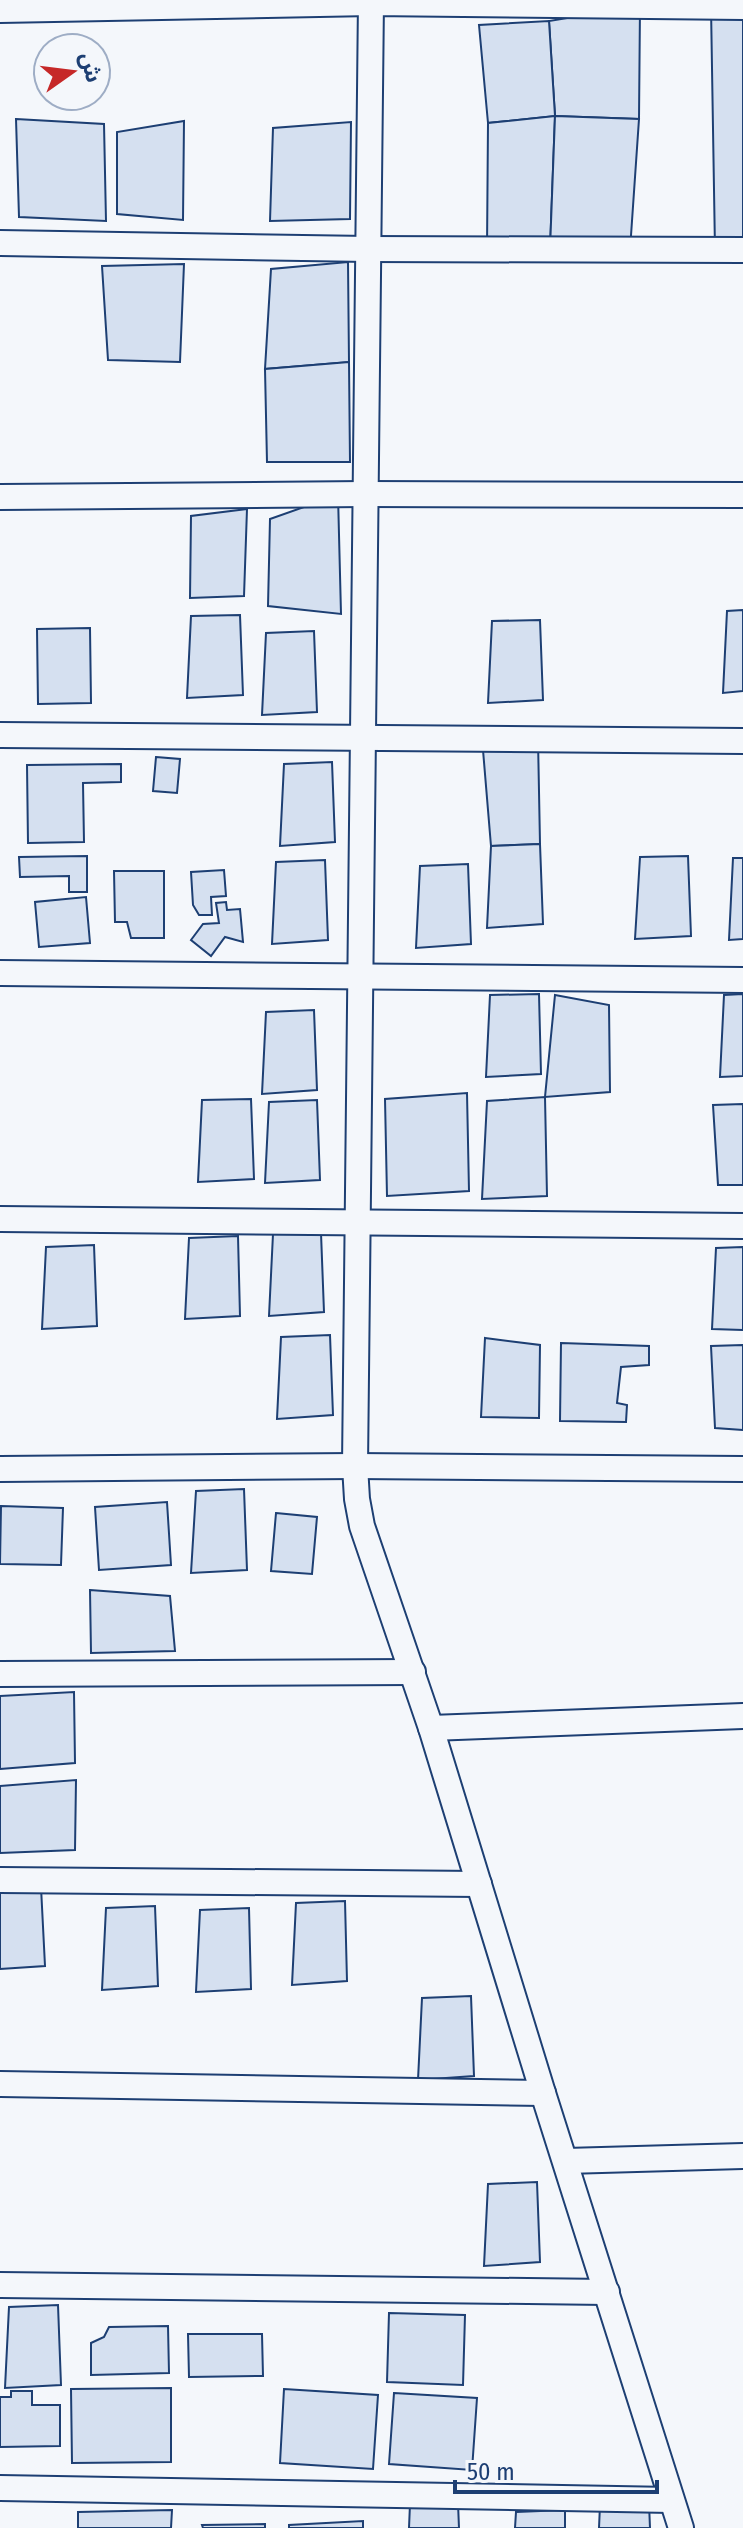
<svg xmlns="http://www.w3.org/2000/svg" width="743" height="2528" font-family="'Fira Sans Condensed','Noto Sans Arabic',sans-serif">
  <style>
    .building { fill: #d5e0f0; stroke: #1d3f73; stroke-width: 2 }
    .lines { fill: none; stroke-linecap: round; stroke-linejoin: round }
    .minor-casing { stroke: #1d3f73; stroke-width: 28 }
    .minor { stroke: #f4f7fb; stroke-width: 24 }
  </style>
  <rect width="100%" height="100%" fill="#f4f7fb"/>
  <g class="building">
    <path d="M640 6 639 119 555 116 549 21Z"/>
    <path d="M711 7H743V250H715Z"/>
    <path d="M549 21 555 116 488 123 479 25Z"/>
    <path d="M555 116 550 249H487L488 123Z"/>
    <path d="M555 116 639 119 630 250 550 249Z"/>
    <path d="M16 119 104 124 106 221 19 217Z"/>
    <path d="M184 121 183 220 117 214V132Z"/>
    <path d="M351 122 350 219 270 221 273 128Z"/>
    <path d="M348 262 349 362 265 369 271 269Z"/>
    <path d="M184 264 180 362 108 360 102 266Z"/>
    <path d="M349 362 350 462H267L265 369Z"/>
    <path d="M338 495 341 614 268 606 270 519Z"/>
    <path d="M247 509 244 596 190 598 191 516Z"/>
    <path d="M743 610V691L723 693 727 611Z"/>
    <path d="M240 615 243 695 187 698 191 616Z"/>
    <path d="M540 620 543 700 488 703 492 621Z"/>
    <path d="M90 628 91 703 38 704 37 629Z"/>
    <path d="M314 631 317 712 262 715 266 633Z"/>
    <path d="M482 738 538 739 540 844 491 846Z"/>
    <path d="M156 757 180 759 177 793 153 791Z"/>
    <path d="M332 762 335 842 280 846 284 764Z"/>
    <path d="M121 764V782L83 783 84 842 28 843 27 765Z"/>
    <path d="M540 844 543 924 487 928 491 846Z"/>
    <path d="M87 856V892H69V876L20 877 19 857Z"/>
    <path d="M688 856 691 936 635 939 640 857Z"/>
    <path d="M733 858H743V939L729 940Z"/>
    <path d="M325 860 328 940 272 944 276 862Z"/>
    <path d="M468 864 471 944 416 948 420 866Z"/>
    <path d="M224 870 226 896 211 897 212 915H199L193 905 191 872Z"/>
    <path d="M114 871H164V938H131L127 922H115Z"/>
    <path d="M86 897 90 943 39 947 35 902Z"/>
    <path d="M226 902 227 910 240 909 243 942 225 937 211 956 191 940 203 924 219 923 216 903Z"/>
    <path d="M539 994 541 1074 486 1077 490 995Z"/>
    <path d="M743 994V1076L720 1077 724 995Z"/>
    <path d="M555 995 609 1005 610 1092 545 1097Z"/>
    <path d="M314 1010 317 1090 262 1094 266 1012Z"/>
    <path d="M467 1093 469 1191 387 1196 385 1099Z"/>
    <path d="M545 1097 547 1196 482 1199 487 1101Z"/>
    <path d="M251 1099 254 1179 198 1182 202 1100Z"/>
    <path d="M317 1100 320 1180 265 1183 269 1102Z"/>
    <path d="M743 1104V1185H718L713 1105Z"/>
    <path d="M321 1233 324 1312 269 1316 273 1234Z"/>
    <path d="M238 1236 240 1316 185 1319 189 1238Z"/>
    <path d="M94 1245 97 1326 42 1329 46 1247Z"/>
    <path d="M743 1247V1330L712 1329 716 1248Z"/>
    <path d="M330 1335 333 1415 277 1419 281 1337Z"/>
    <path d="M485 1338 540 1345 539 1418 481 1417Z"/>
    <path d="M561 1343 649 1346V1365L621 1367 617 1403 627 1405 626 1422 560 1421Z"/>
    <path d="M743 1345V1430L715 1428 711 1346Z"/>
    <path d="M244 1489 247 1570 191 1573 196 1491Z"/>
    <path d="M167 1502 171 1565 99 1570 95 1507Z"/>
    <path d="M1 1506 63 1508 61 1565 0 1564Z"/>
    <path d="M276 1513 317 1517 312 1574 271 1571Z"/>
    <path d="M90 1590 170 1596 175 1651 91 1653Z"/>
    <path d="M74 1692 75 1763 0 1769V1696Z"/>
    <path d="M76 1780 75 1850 0 1853V1786Z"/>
    <path d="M41 1887 45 1966 0 1969V1888Z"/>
    <path d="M345 1901 347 1981 292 1985 296 1903Z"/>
    <path d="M155 1906 158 1986 102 1990 106 1908Z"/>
    <path d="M249 1908 251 1989 196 1992 200 1910Z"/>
    <path d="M471 1996 474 2076 418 2080 422 1998Z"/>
    <path d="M537 2182 540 2262 484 2266 488 2184Z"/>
    <path d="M58 2305 61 2385 5 2388 9 2307Z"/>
    <path d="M389 2313 465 2315 463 2385 387 2382Z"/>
    <path d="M168 2326 169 2373 91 2375V2343L104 2337 109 2327Z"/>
    <path d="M188 2334H262L263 2376 189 2377Z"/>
    <path d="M171 2388V2462L72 2463 71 2389Z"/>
    <path d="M284 2389 378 2395 373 2469 280 2463Z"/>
    <path d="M11 2391H32V2405H60V2446L0 2447V2397H11Z"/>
    <path d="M394 2393 477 2398 472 2470 389 2464Z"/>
    <path d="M458 2503 459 2528H409L410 2504Z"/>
    <path d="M649 2503 650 2528H599L600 2505Z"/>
    <path d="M172 2510 171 2528H78V2512Z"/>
    <path d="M565 2510V2528H515L516 2512Z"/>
    <path d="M363 2521V2528H289V2525Z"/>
    <path d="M265 2524V2528H203L202 2525Z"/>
  </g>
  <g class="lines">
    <defs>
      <g id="minor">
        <path d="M371 0 355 1466 357 1499 362 1526 431 1728 543 2093 681 2528"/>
        <path d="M0 10 371 3 743 7"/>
        <path d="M0 243 368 249 743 250"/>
        <path d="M0 497 365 494 743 495"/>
        <path d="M0 735 743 741"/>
        <path d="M0 973 743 980"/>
        <path d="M0 1219 743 1226"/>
        <path d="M0 1469 355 1466 743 1469"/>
        <path d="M0 1674 413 1672"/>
        <path d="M431 1728 743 1716"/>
        <path d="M0 1880 479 1884"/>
        <path d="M0 2084 543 2093"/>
        <path d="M566 2161 743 2156"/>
        <path d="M0 2285 607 2292"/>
        <path d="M0 2488 671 2500"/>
      </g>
    </defs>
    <use href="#minor" class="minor-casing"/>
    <use href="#minor" class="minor"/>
  </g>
  <g transform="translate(72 72) rotate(76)"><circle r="38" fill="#f4f7fb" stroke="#9eadc5" stroke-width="2"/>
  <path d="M0-6L14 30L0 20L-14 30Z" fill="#c62828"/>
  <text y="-12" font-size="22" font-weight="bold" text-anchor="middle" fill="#1d3f73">ش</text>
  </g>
  <path d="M455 2480v12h202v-12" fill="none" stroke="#1d3f73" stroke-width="4"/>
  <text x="467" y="2480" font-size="24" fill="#1d3f73" stroke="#f4f7fb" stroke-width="6" paint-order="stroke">50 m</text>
</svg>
